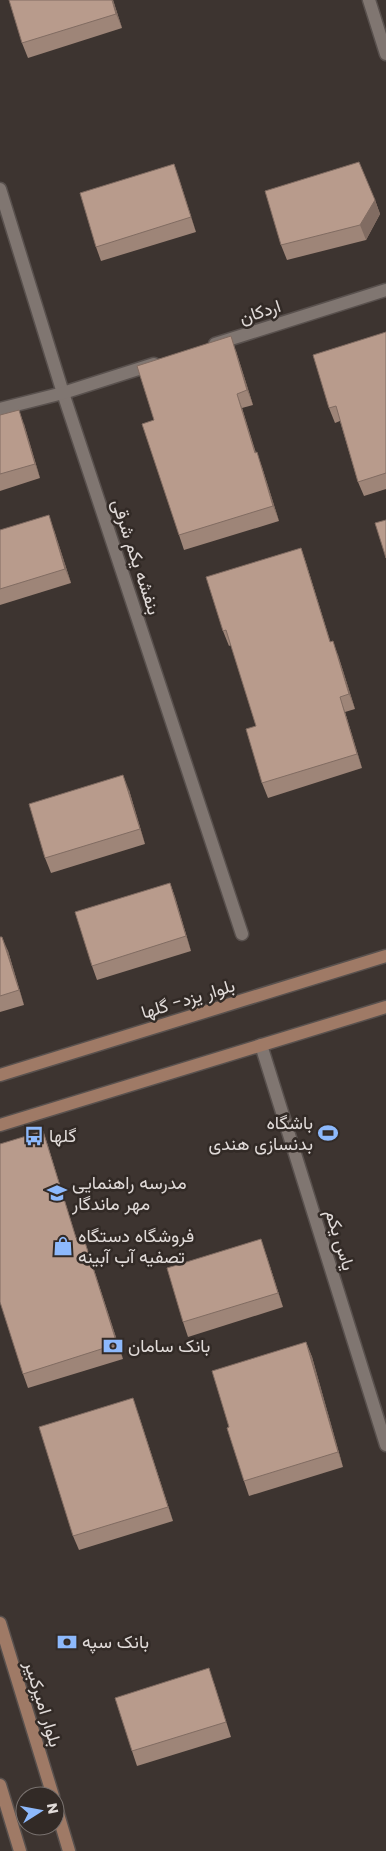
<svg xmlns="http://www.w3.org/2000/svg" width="386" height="1851" font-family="Poppins,Vazirmatn,sans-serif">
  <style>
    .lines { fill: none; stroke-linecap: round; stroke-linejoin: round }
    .minor-casing { stroke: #59514e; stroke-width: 15 }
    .tertiary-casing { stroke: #59514e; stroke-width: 15 }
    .secondary-casing { stroke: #59514e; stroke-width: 15 }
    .minor { stroke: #807671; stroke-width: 12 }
    .tertiary { stroke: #807671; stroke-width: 12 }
    .secondary { stroke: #9f7a66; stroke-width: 12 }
    .wall { fill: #9e8578 }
    .shaded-wall { fill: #816c62 }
    .building { fill: #b89b8c; stroke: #816c62 }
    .labels { text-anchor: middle; stroke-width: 5; stroke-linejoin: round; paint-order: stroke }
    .street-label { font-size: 18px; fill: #e1dbd9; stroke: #322a26 }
    .poi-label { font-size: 18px; fill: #e1dbd9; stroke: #322a26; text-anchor: start }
  </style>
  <rect width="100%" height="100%" fill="#3d3430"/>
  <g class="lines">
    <defs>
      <g id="minor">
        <path d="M369 0 386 54"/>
        <path d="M0 189 63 393 242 934"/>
        <path d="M261 1045 386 1445"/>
      </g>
      <g id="tertiary">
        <path d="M215 344 386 290"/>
        <path d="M0 409 63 393 154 364"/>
      </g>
      <g id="secondary">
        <path d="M0 1075 386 956"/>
        <path d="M0 1125 386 1007"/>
        <path d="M0 1623 53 1796"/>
        <path d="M0 1785 20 1851"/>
        <path d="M55 1804 69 1851"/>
      </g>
    </defs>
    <use href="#minor" class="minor-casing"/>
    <use href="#tertiary" class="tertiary-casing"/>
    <use href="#secondary" class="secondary-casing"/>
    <use href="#minor" class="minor"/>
    <use href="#tertiary" class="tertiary"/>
    <use href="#secondary" class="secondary"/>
  </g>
  <g class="wall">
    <path d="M113 0 122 28 28 58 22 43Z"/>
    <path d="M174 164 196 232 101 261 96 247Z"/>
    <path d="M375 200 380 214 366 240 287 260 281 245Z"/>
    <path d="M386 332V489L364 496 358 482 340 421 335 423 329 408Z"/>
    <path d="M236 351 253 405 242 408 256 453 262 467 279 521 184 550 179 535 154 420Z"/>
    <path d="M0 415 24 424 40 478 0 491Z"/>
    <path d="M0 530H54L71 583 0 605Z"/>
    <path d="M301 548 306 563 330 641 338 655 355 709 345 712 362 768 268 798 262 783 256 726 231 645 229 646 223 631Z"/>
    <path d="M129 790 145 844 51 873 45 858Z"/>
    <path d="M170 883 175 897 191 951 97 980 92 966Z"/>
    <path d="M0 937 8 951 24 1005 0 1012Z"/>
    <path d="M43 1131 48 1146 76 1238 83 1236 123 1359 28 1388 23 1374Z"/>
    <path d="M266 1254 283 1307 188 1337 183 1322Z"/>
    <path d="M306 1342 312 1357 343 1467 249 1496 244 1481 229 1427Z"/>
    <path d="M138 1413 173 1521 79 1550 73 1536Z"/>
    <path d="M214 1683 231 1737 137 1766 132 1751Z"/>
  </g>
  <g class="shaded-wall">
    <path d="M112 0H113L122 28 116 14Z"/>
    <path d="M174 164 179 178 196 232 191 217Z"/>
    <path d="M375 200 380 214 366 240 360 225Z"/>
    <path d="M231 336 236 351 253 405 247 390Z"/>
    <path d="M237 394 242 408 260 468 255 453Z"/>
    <path d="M19 410 24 424 40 478 35 464Z"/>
    <path d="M257 452 262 467 279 521 273 506Z"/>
    <path d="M49 515 54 530 71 583 65 569Z"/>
    <path d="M301 548 306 563 335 656 330 642Z"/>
    <path d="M333 641 338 655 355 709 349 694Z"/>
    <path d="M340 697 345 712 362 768 357 754Z"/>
    <path d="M123 775 129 790 145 844 140 829Z"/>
    <path d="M170 883 175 897 191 951 186 936Z"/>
    <path d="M2 937 8 951 24 1005 19 990Z"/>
    <path d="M43 1131 48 1146 81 1253 76 1238Z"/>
    <path d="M83 1236 88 1251 123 1359 117 1344Z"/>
    <path d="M261 1239 266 1254 283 1307 278 1293Z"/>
    <path d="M306 1342 312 1357 343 1467 338 1452Z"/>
    <path d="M133 1398 138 1413 173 1521 168 1507Z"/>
  </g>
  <g class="building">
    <path d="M9 0H112L116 14 22 43Z"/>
    <path d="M359 162 375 200 360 225 281 245 265 191Z"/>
    <path d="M174 164 191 217 96 247 80 193Z"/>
    <path d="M386 332V473L358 482 336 406 329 408 313 355Z"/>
    <path d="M231 336 247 390 237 394 255 453 257 452 273 506 179 535 142 424 154 420 137 366Z"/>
    <path d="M19 410 35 464 0 474V415Z"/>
    <path d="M49 515 65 569 0 589V530Z"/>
    <path d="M386 520V558L375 523Z"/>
    <path d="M301 548 330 642 333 641 349 694 340 697 357 754 262 783 246 729 256 726 226 630 223 631 206 577Z"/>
    <path d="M123 775 140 829 45 858 29 804Z"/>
    <path d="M170 883 186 936 92 966 75 912Z"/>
    <path d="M0 937H2L19 990 0 996Z"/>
    <path d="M43 1131 76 1238 83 1236 117 1344 23 1374 0 1302V1144Z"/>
    <path d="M261 1239 278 1293 183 1322 167 1268Z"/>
    <path d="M306 1342 338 1452 244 1481 227 1428 229 1427 212 1371Z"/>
    <path d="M133 1398 168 1507 73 1536 39 1427Z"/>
    <path d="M209 1668 226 1722 132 1751 115 1698Z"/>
  </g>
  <defs>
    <symbol id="stadium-bare" viewBox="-9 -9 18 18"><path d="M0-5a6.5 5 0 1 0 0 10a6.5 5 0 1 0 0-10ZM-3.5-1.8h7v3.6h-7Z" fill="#8db9fc" stroke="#322a26" stroke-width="2.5" paint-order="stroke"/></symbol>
    <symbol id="bus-bare" viewBox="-9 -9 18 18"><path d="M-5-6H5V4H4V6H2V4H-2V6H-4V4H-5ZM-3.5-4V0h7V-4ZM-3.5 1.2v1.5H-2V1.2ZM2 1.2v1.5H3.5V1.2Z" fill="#8db9fc" stroke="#322a26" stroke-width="2.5" paint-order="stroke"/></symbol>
    <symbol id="school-bare" viewBox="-9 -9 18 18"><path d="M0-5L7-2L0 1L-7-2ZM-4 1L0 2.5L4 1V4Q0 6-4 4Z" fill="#8db9fc" stroke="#322a26" stroke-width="2.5" paint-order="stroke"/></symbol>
    <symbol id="shop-bare" viewBox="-9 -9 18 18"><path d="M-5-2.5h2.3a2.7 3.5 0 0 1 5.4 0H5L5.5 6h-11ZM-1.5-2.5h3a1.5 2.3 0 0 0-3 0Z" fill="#8db9fc" stroke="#322a26" stroke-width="2.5" paint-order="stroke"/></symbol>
    <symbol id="bank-bare" viewBox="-9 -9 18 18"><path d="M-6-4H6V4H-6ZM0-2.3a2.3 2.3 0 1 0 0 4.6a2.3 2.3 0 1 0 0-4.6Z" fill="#8db9fc" stroke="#322a26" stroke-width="2.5" paint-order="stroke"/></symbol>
  </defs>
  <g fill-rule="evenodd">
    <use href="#stadium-bare" x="314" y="1119" width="28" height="28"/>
    <use href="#bus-bare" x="20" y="1122" width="28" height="28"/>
    <use href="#school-bare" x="43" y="1179" width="28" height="28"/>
    <use href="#shop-bare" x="49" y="1232" width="28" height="28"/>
    <use href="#bank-bare" x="99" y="1332" width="28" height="28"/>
    <use href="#bank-bare" x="53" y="1628" width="28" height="28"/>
  </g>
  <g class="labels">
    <g class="street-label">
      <text transform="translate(260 312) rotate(-18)" y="6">اردکان</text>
      <text transform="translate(136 557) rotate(72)" y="6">بنفشه یکم شرقی</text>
      <text transform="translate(188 999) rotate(-17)" y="6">بلوار یزد- گلها</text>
      <text transform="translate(340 1240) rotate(73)" y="6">یاس یکم</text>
      <text transform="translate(43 1704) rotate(73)" y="6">بلوار امیرکبیر</text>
    </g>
    <g class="poi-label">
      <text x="313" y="1129" text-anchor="end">باشگاه<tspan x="313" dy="21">بدنسازی هندی</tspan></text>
      <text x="49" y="1142">گلها</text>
      <text x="72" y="1189">مدرسه راهنمایی<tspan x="72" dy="21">مهر ماندگار</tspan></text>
      <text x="78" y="1242">فروشگاه دستگاه<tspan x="78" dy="21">تصفیه آب آبینه</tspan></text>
      <text x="128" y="1352">بانک سامان</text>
      <text x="82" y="1648">بانک سپه</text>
    </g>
  </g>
  <g transform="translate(40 1811) rotate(79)"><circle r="24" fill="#322a26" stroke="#78716e"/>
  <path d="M0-4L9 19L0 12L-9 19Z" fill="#8db9fc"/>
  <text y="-8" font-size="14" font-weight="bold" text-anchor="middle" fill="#e1dbd9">N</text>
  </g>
</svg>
